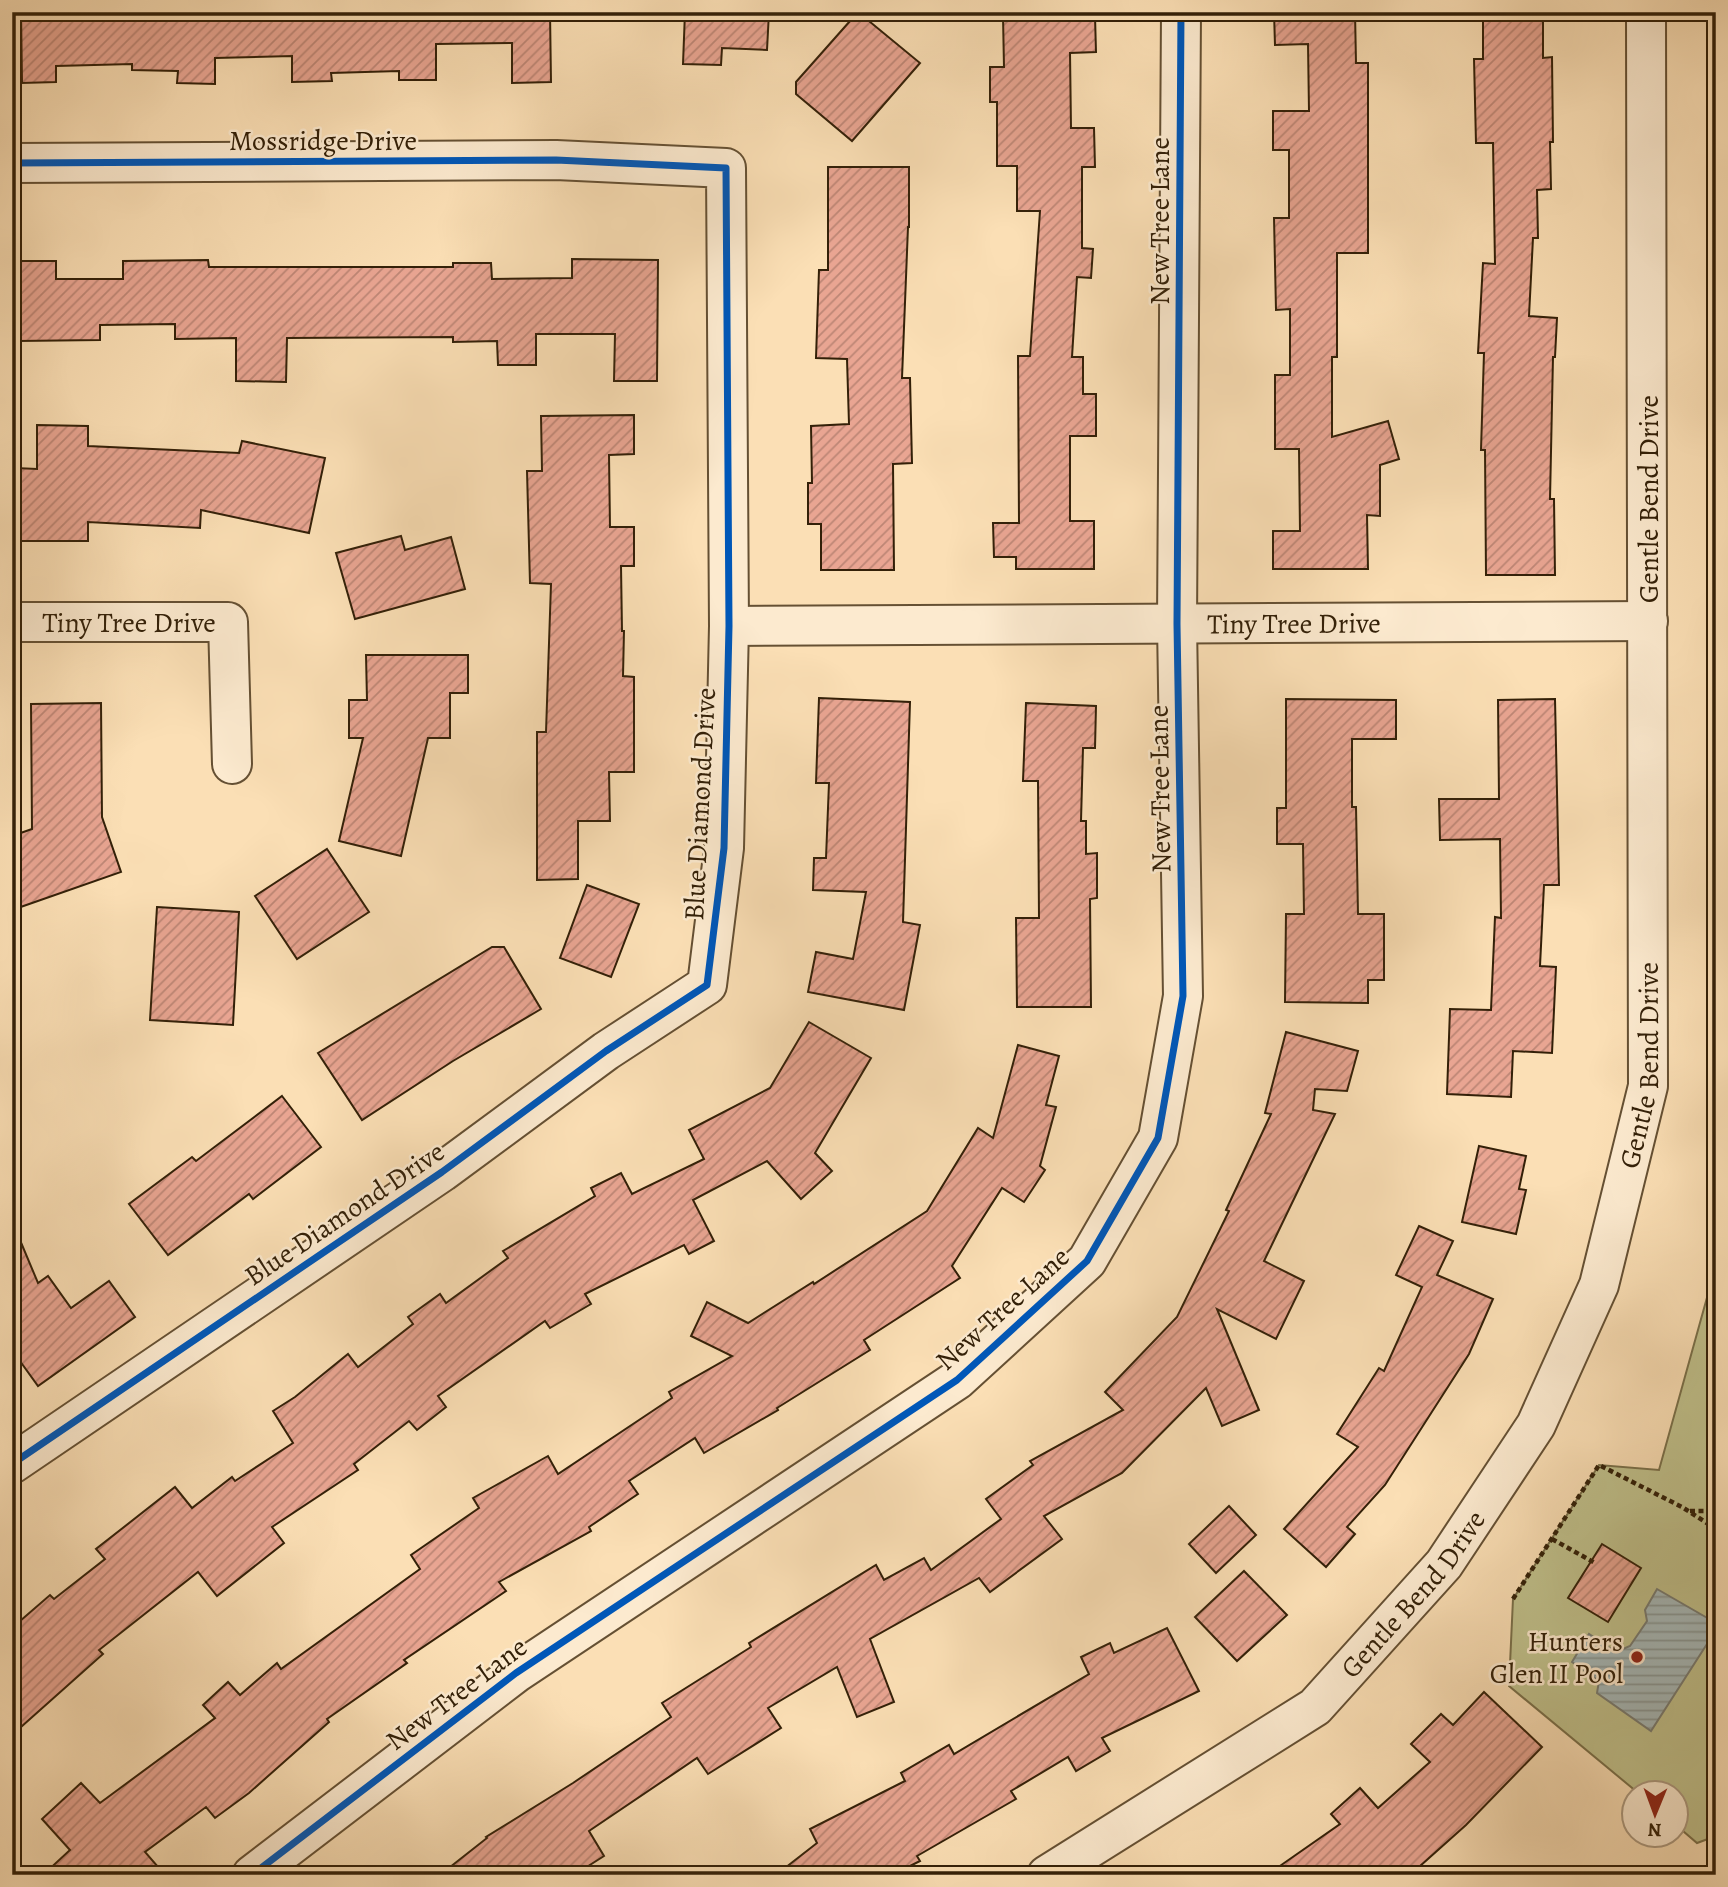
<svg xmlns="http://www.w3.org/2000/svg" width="1728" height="1887" font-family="Alegreya,serif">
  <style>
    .green { fill: #c0c18c; stroke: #7a704a; stroke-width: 2 }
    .water { fill: url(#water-rules); stroke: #777c73; stroke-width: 2 }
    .building { fill: url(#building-hatch); stroke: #332008; stroke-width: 2 }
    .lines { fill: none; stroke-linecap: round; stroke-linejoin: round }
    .minor-casing { stroke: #655033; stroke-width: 42 }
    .path { stroke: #332008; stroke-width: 4.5; stroke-dasharray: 5 3.5; stroke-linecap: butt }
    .minor { stroke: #fceacf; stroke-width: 38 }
    .cycleway-casing { stroke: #fceacf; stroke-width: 11 }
    .cycleway { stroke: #0057b8; stroke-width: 7 }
    .poi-dot { fill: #8f2418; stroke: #fceacf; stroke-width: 2.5 }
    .labels { text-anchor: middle; stroke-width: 5; stroke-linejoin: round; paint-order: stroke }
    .street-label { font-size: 28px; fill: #332008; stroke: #fceacf }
    .poi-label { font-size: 28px; fill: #332008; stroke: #fceacf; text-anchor: end }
  </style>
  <defs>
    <pattern id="water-rules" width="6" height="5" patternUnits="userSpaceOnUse" patternTransform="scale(1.75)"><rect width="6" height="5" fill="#a5b9ba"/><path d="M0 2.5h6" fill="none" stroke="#879695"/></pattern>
    <pattern id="building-hatch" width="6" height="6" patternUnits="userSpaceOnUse" patternTransform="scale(1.75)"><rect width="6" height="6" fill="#e9a592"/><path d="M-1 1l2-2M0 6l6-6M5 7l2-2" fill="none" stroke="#bd8675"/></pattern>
  </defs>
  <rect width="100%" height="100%" fill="#fbdfb5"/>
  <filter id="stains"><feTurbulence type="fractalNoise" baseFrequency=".00286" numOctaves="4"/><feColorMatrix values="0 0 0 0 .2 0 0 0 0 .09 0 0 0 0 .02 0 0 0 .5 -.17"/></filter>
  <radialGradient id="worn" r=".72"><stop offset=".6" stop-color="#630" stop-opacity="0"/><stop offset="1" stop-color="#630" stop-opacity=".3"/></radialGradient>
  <path class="green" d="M1713 1276 1716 1277V1836L1697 1843 1676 1825V1792H1637L1509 1686 1513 1599 1599 1465 1659 1470Z"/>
  <path class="water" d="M1657 1589 1716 1623V1630L1651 1731 1597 1693 1599 1681 1572 1662 1589 1634 1616 1652 1630 1646 1647 1621 1645 1610Z"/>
  <g class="building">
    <path d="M21 12H550L551 82 512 83V43L436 44V80H399V71L331 73 332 81 292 82V56L215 58V84L177 83 178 71 132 70V64L56 66V82L22 83Z"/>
    <path d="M685 12H769L767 50 722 48 721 65 683 64Z"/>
    <path d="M858 12 920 63 852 141 796 94V82Z"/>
    <path d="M1274 12H1355L1356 63H1368V253H1337V357H1332V437L1388 421 1399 459 1380 465V516L1367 515 1368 569H1273V531H1300L1299 449H1275V375H1290V309L1276 310 1274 218H1289V150H1273V111H1309L1308 44 1275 45Z"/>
    <path d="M1483 12H1543V58L1552 57 1553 142H1550L1551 189 1537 190 1538 238H1533L1529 316 1557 318 1555 357H1553L1550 499H1554L1555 575H1486L1485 450H1481L1484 353H1478L1483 263 1495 264 1493 143H1476L1474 59H1483Z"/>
    <path d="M1003 16H1095L1096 52 1070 53 1071 128H1094L1095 167H1082V248L1093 249 1091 278 1077 277 1072 357H1083V394H1096V436H1070V521H1094V569H1016V557H994L993 523H1019L1018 356H1030L1040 211H1017V166H997V102H990V67H1004Z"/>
    <path d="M828 167H909V227H908L902 378H910L912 463 893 464 894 570H821V524H808V483H812L811 426 849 424 847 359 816 358 819 270H828Z"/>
    <path d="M572 259 658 260 657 381H614L615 334H536V365H498L497 341 453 342V337L287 338 286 382 236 381V338L175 339V324L100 325V340L18 341 16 261H56V279H123V261L208 260 209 267H453V263H491L492 279 572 278Z"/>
    <path d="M634 415V454L609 455 610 527H634V566H621L622 631H624L623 676 634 677V772H609L610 821H578V879L537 880V732H546L551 584 530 583 527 471H542L541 416Z"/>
    <path d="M37 425 88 426V446L239 453 242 441 325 458 309 533 201 510 200 528 88 522V541H16V468L37 469Z"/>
    <path d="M401 536 405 550 451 537 465 589 355 619 336 553Z"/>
    <path d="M366 655H468V693H450V738H428L401 856 339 841 363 738H349V700H367Z"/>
    <path d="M819 698 910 702 903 922 920 925 904 1010 808 992 816 952 853 959 866 892 813 890 814 858H826L829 783H816Z"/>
    <path d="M1286 699 1396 700V739H1352V807H1356L1358 914H1384V980H1368V1003L1285 1002 1286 914H1304L1303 844H1277V808H1286Z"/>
    <path d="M1555 699 1559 885H1544L1540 966 1556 967 1552 1053 1513 1051 1511 1097 1447 1094 1450 1009 1491 1010 1495 917 1501 918 1500 839 1440 840 1439 799H1499L1498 700Z"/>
    <path d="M101 703 102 817 121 872 12 910V836L32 829 31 704Z"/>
    <path d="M1026 703 1096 706 1095 748H1083L1081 821H1086V854L1097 853V898L1090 899 1091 1007H1017L1016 918H1039L1038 781H1023Z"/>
    <path d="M327 849 369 912 297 959 255 896Z"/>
    <path d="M587 885 639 904 611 977 560 958Z"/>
    <path d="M157 907 239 912 233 1025 150 1020Z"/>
    <path d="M492 947H504L541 1009 453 1061 362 1120 318 1053Z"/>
    <path d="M809 1022 871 1058 815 1153 832 1171 801 1199 767 1161 693 1200 714 1241 689 1254 684 1245 585 1294 591 1304 550 1328 545 1321 438 1396 446 1407 417 1430 409 1421 354 1464 358 1470 272 1527 284 1543 217 1596 198 1572 99 1650 103 1654 12 1735V1628L50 1595 54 1599 105 1559 96 1549 175 1487 192 1508 232 1477 235 1481 293 1443 273 1411 295 1397 348 1354 358 1367 413 1324 408 1317 440 1294 446 1303 508 1258 503 1251 595 1196 591 1188 621 1173 632 1194 704 1159 689 1130 770 1088Z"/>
    <path d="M1286 1032 1358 1051 1347 1091 1315 1089 1313 1110 1335 1114 1264 1261 1304 1281 1276 1339 1217 1309 1259 1410 1222 1426 1206 1388 1122 1473 1044 1516 1062 1539 990 1592 979 1578 870 1639 894 1702 857 1717 837 1667 768 1708 781 1728 708 1774 697 1758 589 1831 604 1856 574 1875H440L487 1838 486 1837 573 1783 671 1717 662 1703 751 1647 749 1643 876 1565 884 1580 924 1558 931 1570 1001 1519 986 1499 1033 1465 1030 1461 1123 1410 1105 1392 1177 1317 1229 1211 1226 1210 1271 1114 1265 1113Z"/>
    <path d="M1018 1045 1059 1056 1046 1105 1056 1107 1040 1166 1045 1170 1024 1202 1002 1188 952 1266 960 1278 864 1340 870 1350 777 1408 778 1410 704 1453 695 1438 629 1481 638 1494 589 1527 591 1531 499 1582 506 1591 404 1660 407 1663 327 1719 329 1722 249 1793 215 1818 206 1807 145 1852 165 1875H43L70 1850 42 1819 81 1783 100 1803 215 1718 203 1705 228 1682 240 1695 277 1663 281 1669 420 1569 411 1555 479 1508 473 1498 548 1456 558 1474 672 1398 669 1392 732 1356 691 1336 707 1302 748 1323 813 1282 814 1284 927 1211 978 1128 993 1138Z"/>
    <path d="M282 1096 321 1147 253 1199 249 1194 168 1255 129 1204 192 1157 196 1161Z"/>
    <path d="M1479 1146 1526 1156 1519 1189 1526 1190 1516 1234 1462 1222Z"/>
    <path d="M12 1221 38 1283 48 1276 71 1308 109 1281 135 1317 38 1386 12 1350Z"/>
    <path d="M1419 1226 1453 1241 1437 1275 1493 1299 1469 1354 1385 1485 1347 1527 1355 1534 1326 1567 1284 1529 1358 1447 1337 1434 1379 1368 1384 1371 1422 1287 1396 1275Z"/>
    <path d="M1229 1506 1256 1535 1216 1573 1189 1544Z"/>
    <path d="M1602 1544 1641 1568 1608 1622 1568 1598Z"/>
    <path d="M1244 1571 1287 1615 1237 1661 1195 1617Z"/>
    <path d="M1167 1628 1199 1691 1102 1738 1110 1751 1076 1771 1068 1757 1011 1791 1016 1799 917 1856 920 1861 892 1875H776L817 1843 810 1829 905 1781 901 1773 949 1745 954 1754 1089 1674 1081 1657 1110 1643 1114 1653Z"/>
    <path d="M1484 1692 1542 1747 1466 1825 1410 1875H1267L1340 1824 1331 1814 1360 1788 1378 1808 1430 1762 1411 1744 1441 1714 1453 1725Z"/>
  </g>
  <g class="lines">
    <defs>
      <g id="minor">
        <path d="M12 163 556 160 726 168 729 626 724 848 707 985 606 1051 442 1172 12 1464"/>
        <path id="s1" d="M12 622H228L232 764"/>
        <path id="s2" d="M729 626 1648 621"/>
        <path d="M252 1875 516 1673 957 1380 1087 1261 1158 1138 1183 996 1177 624 1181 12"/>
        <path id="s3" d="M1047 1875 1315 1707 1444 1564 1536 1425 1599 1285 1648 1086 1646 12"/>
      </g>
    </defs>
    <use href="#minor" class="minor-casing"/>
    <g class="path">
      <path d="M1690 1511H1712L1716 1508"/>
      <path d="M1552 1539 1595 1563"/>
      <path d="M1513 1599 1599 1465 1682 1507 1716 1529"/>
    </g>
    <use href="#minor" class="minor"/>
    <defs>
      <g id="cycleway">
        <path d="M12 163 556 160 726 168 729 626 724 848 707 985 606 1051 442 1172 12 1464"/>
        <path d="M252 1875 516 1673 957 1380 1087 1261 1158 1138 1183 996 1177 624 1181 12"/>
      </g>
    </defs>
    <use href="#cycleway" class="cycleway-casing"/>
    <use href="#cycleway" class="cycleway"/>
  </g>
  <circle class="poi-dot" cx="1637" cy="1657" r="7"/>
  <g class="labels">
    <g class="street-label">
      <text x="323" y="150">Mossridge Drive</text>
      <text transform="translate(1159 221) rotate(-90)" y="10">New Tree Lane</text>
      <text transform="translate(1648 499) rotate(-90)" y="10">Gentle Bend Drive</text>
      <text dy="10" stroke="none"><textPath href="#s1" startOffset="117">Tiny Tree Drive</textPath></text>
      <text dy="10" stroke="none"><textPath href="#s2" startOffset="565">Tiny Tree Drive</textPath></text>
      <text transform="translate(1159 789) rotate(-91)" y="10">New Tree Lane</text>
      <text transform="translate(699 804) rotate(-87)" y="10">Blue Diamond Drive</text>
      <text dy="10" stroke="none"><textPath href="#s3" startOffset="1054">Gentle Bend Drive</textPath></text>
      <text transform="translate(344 1213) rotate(-34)" y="10">Blue Diamond Drive</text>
      <text transform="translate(1002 1308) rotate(-42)" y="10">New Tree Lane</text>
      <text dy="10" stroke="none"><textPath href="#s3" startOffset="466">Gentle Bend Drive</textPath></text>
      <text transform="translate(456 1693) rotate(-37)" y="10">New Tree Lane</text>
    </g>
    <g class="poi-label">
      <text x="1623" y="1651">Hunters<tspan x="1623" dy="32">Glen II Pool</tspan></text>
    </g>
  </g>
  <rect width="1728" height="1887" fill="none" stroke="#fbdfb5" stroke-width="42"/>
  <rect x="14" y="14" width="1700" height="1859" fill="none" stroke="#332008" stroke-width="3.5"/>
  <rect x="21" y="21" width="1686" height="1845" fill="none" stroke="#332008" stroke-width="2"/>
  <g transform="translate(1655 1814) rotate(181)"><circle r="33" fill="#fceacf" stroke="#ac997f" stroke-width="2"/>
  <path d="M0-5L12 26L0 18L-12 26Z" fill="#8f2418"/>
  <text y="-10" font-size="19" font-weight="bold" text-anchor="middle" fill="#332008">N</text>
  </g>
  <rect width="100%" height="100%" filter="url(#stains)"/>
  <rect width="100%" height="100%" fill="url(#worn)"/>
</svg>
